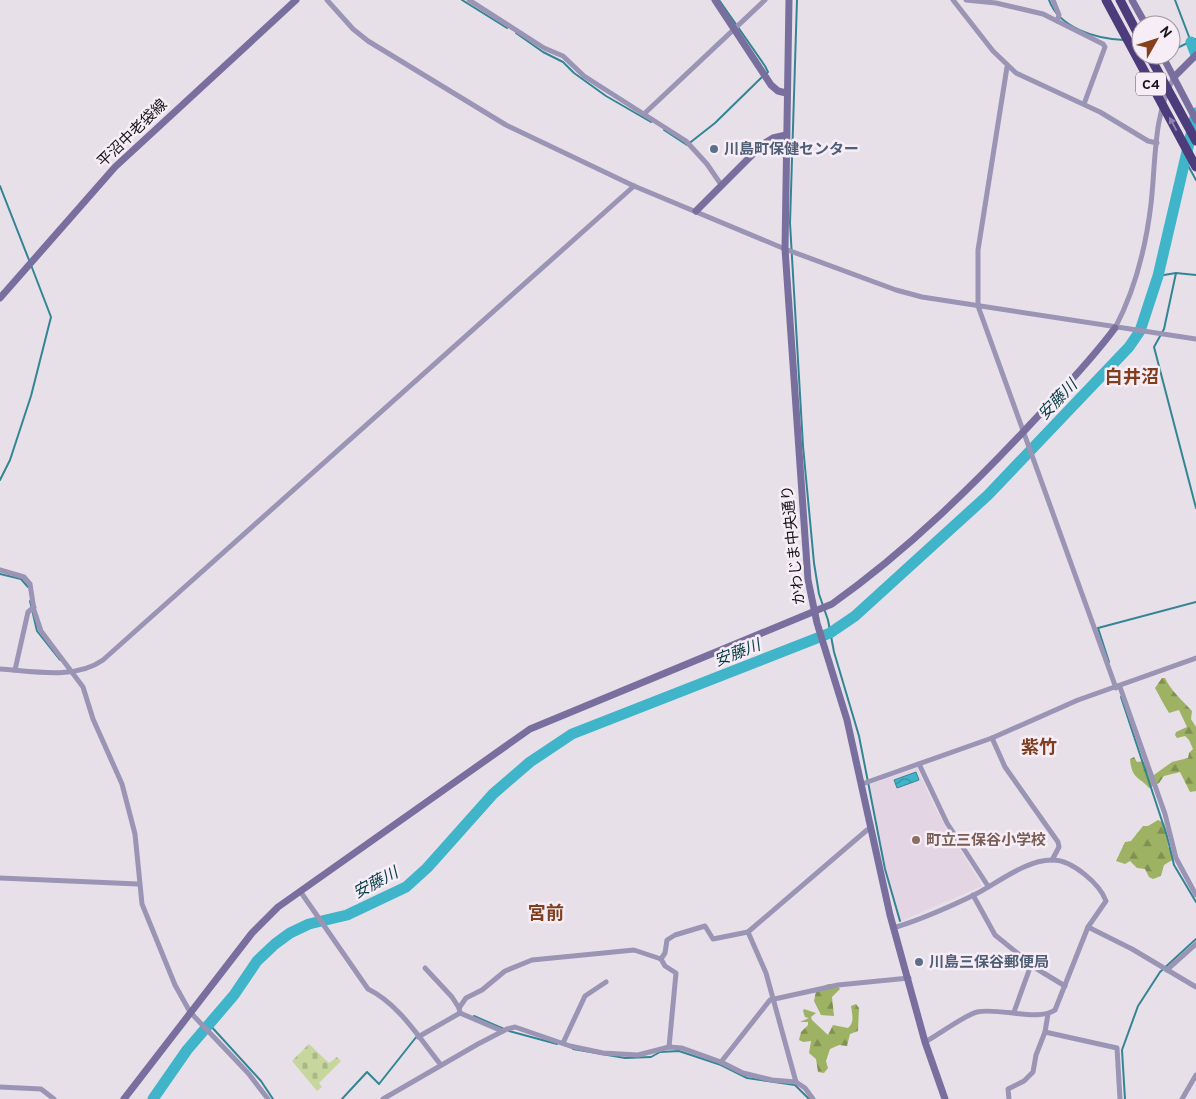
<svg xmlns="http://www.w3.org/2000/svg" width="1196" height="1099" font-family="Overpass,'Noto Sans JP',sans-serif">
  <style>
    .built { fill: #e3d5e4 }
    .forest { fill: url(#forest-firs) }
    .cemetery { fill: url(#cemetery-stones) }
    .water { fill: url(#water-waves); stroke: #348594 }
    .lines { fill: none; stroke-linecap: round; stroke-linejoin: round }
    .stream { stroke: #348594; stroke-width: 2 }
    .river { stroke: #40b4c9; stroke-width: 11 }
    .street { stroke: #9a95b5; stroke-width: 5 }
    .secondary { stroke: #786f9e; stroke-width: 7 }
    .highway { stroke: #4c3c7c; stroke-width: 9 }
    .highway-bridge { stroke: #4c3c7c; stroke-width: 9 }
    .oneway { fill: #9083ad }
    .service-dot { fill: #5c6f8a; stroke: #f6edf6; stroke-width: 2 }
    .education-dot { fill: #8d6e63; stroke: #f6edf6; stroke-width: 2 }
    .labels { text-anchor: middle; stroke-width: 5; stroke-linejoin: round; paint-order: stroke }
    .shield { fill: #f6edf6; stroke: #5b565b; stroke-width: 1 }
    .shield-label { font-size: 14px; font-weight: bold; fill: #191619 }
    .street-label { font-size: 15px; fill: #191619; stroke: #f6edf6 }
    .service-label { font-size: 15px; font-weight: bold; fill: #4e5e75; stroke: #f6edf6; text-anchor: start }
    .education-label { font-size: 15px; font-weight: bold; fill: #785e54; stroke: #f6edf6; text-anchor: start }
    .water-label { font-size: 16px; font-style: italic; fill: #063c45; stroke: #f6edf6 }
    .quarter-label { font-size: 18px; font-weight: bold; fill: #7f3e1e; stroke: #f6edf6 }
  </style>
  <defs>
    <pattern id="forest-firs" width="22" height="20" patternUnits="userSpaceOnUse" patternTransform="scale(1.25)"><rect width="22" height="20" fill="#9eb264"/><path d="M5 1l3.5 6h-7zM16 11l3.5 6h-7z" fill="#809052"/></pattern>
    <pattern id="cemetery-stones" width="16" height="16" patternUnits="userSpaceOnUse" patternTransform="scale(1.25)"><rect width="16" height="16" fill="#c7d69d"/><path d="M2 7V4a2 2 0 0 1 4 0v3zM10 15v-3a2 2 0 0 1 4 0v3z" fill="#aab787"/></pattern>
    <pattern id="water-waves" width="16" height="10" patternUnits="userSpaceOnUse" patternTransform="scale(1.25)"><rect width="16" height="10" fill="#40b4c9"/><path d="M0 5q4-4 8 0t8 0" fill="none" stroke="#3591a2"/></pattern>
  </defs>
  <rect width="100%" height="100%" fill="#e8e0e9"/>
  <path class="built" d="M917 768 936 810 982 886 899 922 889 889 869 785Z"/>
  <g class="forest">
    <path d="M1162 678H1165C1171 691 1182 700 1192 711L1191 719 1196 727V791L1190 792 1180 772 1164 776 1159 783 1149 788C1139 776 1132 780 1130 759L1134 757 1137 762 1144 761 1151 777 1172 762 1188 758 1189 753 1193 749 1189 740 1185 736 1177 738 1175 735 1176 732 1187 727 1179 710 1169 713C1164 705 1160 697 1155 688Z"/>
    <path d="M1158 820 1164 823 1167 832 1168 847 1172 850 1174 859 1164 865 1161 876 1153 879 1149 877 1145 869 1137 868 1130 861 1125 864 1116 861 1125 842 1131 841 1143 826H1148Z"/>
    <path d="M828 984H836L840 989 832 997 834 1016 821 1015 814 1001 816 991Z"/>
    <path d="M856 1004 859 1008 858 1031 850 1034 847 1046 839 1045 830 1049 826 1061 828 1068 824 1073 818 1072 816 1059 809 1053 811 1041 803 1042 799 1040 801 1032 808 1025V1022H800L809 1018 805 1017 803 1011 804 1009 816 1013 811 1017 812 1020 828 1035 833 1025 848 1028C855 1022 852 1014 851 1006Z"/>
  </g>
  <path class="cemetery" d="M309 1044 329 1063 337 1057 341 1061 319 1083 322 1087 317 1091 292 1061Z"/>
  <path class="water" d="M916 772 919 780 897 788 894 780Z"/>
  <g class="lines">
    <g class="stream">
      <path d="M462 0 507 28"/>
      <path d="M719 0 765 66 768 72 766 74"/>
      <path d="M797 0 790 223 803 446 814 563 819 594 828 620 834 652 859 736 885 869 900 921"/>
      <path d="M1049 0C1059 28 1096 39 1124 40"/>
      <path d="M1175 0 1191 42"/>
      <path d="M516 33 543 52 563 62 574 73 606 96 651 122"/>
      <path d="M1171 51 1196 39"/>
      <path d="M664 130 687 145 715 123 762 77"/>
      <path d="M1185 160 1196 180"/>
      <path d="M0 186 29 260"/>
      <path d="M1176 273 1164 329 1154 347 1196 508"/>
      <path d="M1158 276 1176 273 1196 275"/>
      <path d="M0 480 10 460 31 396 51 317 31 265"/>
      <path d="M0 574 21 579 28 587"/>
      <path d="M30 601 37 631 60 660"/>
      <path d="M1109 662 1098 628 1196 602"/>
      <path d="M1121 697 1167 836 1174 865 1196 902"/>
      <path d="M474 1016 504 1029"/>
      <path d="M209 1024 261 1081 273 1099"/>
      <path d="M509 1031 557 1044"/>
      <path d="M573 1049 625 1058 651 1057 660 1052 679 1051 721 1065 747 1078 795 1085 809 1099"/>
      <path d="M342 1099 367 1072 379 1084 417 1036"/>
      <path d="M1125 1099 1122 1050 1138 1006 1160 972 1196 939"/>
    </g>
    <g class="river">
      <path d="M1191 42 1196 55"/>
      <path d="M153 1099 187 1050 234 995 257 961 275 944 290 933 309 924 347 915 406 887 427 868 493 794 530 762 572 734 830 633 855 616 988 495 1129 347 1140 331 1158 276 1196 113"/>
    </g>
    <g class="street">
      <path d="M327 0 353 29 368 41 506 125 634 186 785 249 896 290 922 297 1196 339"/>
      <path d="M469 0 544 48 563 56 584 76 686 141 707 164 722 186"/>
      <path d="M953 0 993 51 1016 73 1100 112 1148 141 1157 143"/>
      <path d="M966 0 996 3 1043 14 1103 44 1105 47 1084 104"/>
      <path d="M1053 0 1059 15 1057 21"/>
      <path d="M1007 67 978 250V306L1116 688"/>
      <path d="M645 113 765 0"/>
      <path d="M1115 328C1135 290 1146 246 1151 204 1156 160 1153 116 1174 77"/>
      <path d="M0 570 24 577 30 584 34 610 41 631 83 687 93 719 122 784 135 834 142 904 175 985 190 1012 248 1073 268 1099"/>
      <path d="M0 669C32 671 75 680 103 660L634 186"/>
      <path d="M15 670 28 612 34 607"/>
      <path d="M1120 687 1165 814 1176 858 1196 895"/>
      <path d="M992 738 1005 767 1058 842 1059 847 1052 860"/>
      <path d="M919 764 947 823 988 886"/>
      <path d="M862 784 992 738 1078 700 1196 658"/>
      <path d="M0 878 138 884"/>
      <path d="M300 891 368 989C399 1004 420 1039 441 1065"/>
      <path d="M973 895 995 935 1037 969 1065 986"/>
      <path d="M1088 927 1132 949 1196 987"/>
      <path d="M893 928C920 920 947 908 972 896 995 885 1026 859 1053 860 1072 860 1100 884 1106 901L1088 927 1055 1010C1038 1022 998 1007 977 1012 965 1015 938 1035 925 1042"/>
      <path d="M748 932 867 830 871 829"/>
      <path d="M661 959 665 953 667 940 675 935 705 926 713 939 748 932 766 973 796 1082"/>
      <path d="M425 968 452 997 459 1008"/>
      <path d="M1167 970 1196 944"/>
      <path d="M1014 1012 1031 965"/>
      <path d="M460 1013 459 1008 466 998 482 990 505 971 532 960 634 950 661 959 665 966 676 973 669 1047"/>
      <path d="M460 1013 502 1031"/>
      <path d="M1045 1032 1117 1048 1120 1099"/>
      <path d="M418 1037 460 1013"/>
      <path d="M563 1043 585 996 606 982"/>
      <path d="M721 1062 770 1000 838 985 909 978"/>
      <path d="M0 1087 41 1089 54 1099"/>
      <path d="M383 1099 478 1044 507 1029 515 1027 570 1046 603 1053 638 1055 669 1047 682 1048 721 1062 743 1073 772 1080 796 1082 805 1088 813 1099"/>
      <path d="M1009 1099 1008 1089 1024 1081 1033 1072 1036 1055 1045 1032 1048 1014"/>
      <path d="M1182 1099 1196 1075"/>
    </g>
    <g class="secondary">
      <path d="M715 0 771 85 778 91 786 93"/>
      <path d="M789 0 785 249 808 580 817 623 847 720 890 915 925 1042 945 1099"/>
      <path d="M1132 0 1146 25"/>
      <path d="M1162 55 1196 120"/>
      <path d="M1174 77 1196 55"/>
      <path d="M696 211 763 144 773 138 786 135"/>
      <path d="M0 298 115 167 296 0"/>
      <path d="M124 1099 252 933 278 907 530 729 832 604C908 550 976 483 1040 414 1066 386 1092 359 1115 328"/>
    </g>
    <path class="highway" d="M1120 0 1141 40"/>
    <g class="highway-bridge">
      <path d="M1106 0 1196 167"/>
      <path d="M1149 55 1196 141"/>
    </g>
  </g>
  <defs><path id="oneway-solid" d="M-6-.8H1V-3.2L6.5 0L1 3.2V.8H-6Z" transform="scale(1.25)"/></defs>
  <use class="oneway" href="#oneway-solid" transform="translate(1173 124) rotate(-118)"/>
  <g class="service-dot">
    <circle cx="714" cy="149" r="5"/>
    <circle cx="919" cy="962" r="5"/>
  </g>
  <circle class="education-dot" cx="916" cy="840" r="5"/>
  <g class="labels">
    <rect class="shield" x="1136" y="72.5" width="30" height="23" rx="4"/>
    <g class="shield-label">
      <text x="1151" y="89">C4</text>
    </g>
    <g class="street-label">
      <text transform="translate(132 133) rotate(-44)" y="5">平沼中老袋線</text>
      <text transform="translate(793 545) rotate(-96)" y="5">かわじま中央通り</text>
    </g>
    <g class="service-label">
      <text x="724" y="154">川島町保健センター</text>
      <text x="929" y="967">川島三保谷郵便局</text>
    </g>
    <g class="education-label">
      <text x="926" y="845">町立三保谷小学校</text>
    </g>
    <g class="water-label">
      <text transform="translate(1057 399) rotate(-46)" y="6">安藤川</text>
      <text transform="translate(737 652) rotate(-21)" y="6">安藤川</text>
      <text transform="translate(375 882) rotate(-28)" y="6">安藤川</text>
    </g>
    <g class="quarter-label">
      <text x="1132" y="383">白井沼</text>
      <text x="1039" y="753">紫竹</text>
      <text x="546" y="919">宮前</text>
    </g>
  </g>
  <g transform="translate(1156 40) rotate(51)"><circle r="24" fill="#f6edf6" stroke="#9e979e"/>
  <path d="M0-4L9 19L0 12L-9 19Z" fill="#853f1b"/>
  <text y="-8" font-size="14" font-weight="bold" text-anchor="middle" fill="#191619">N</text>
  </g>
</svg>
